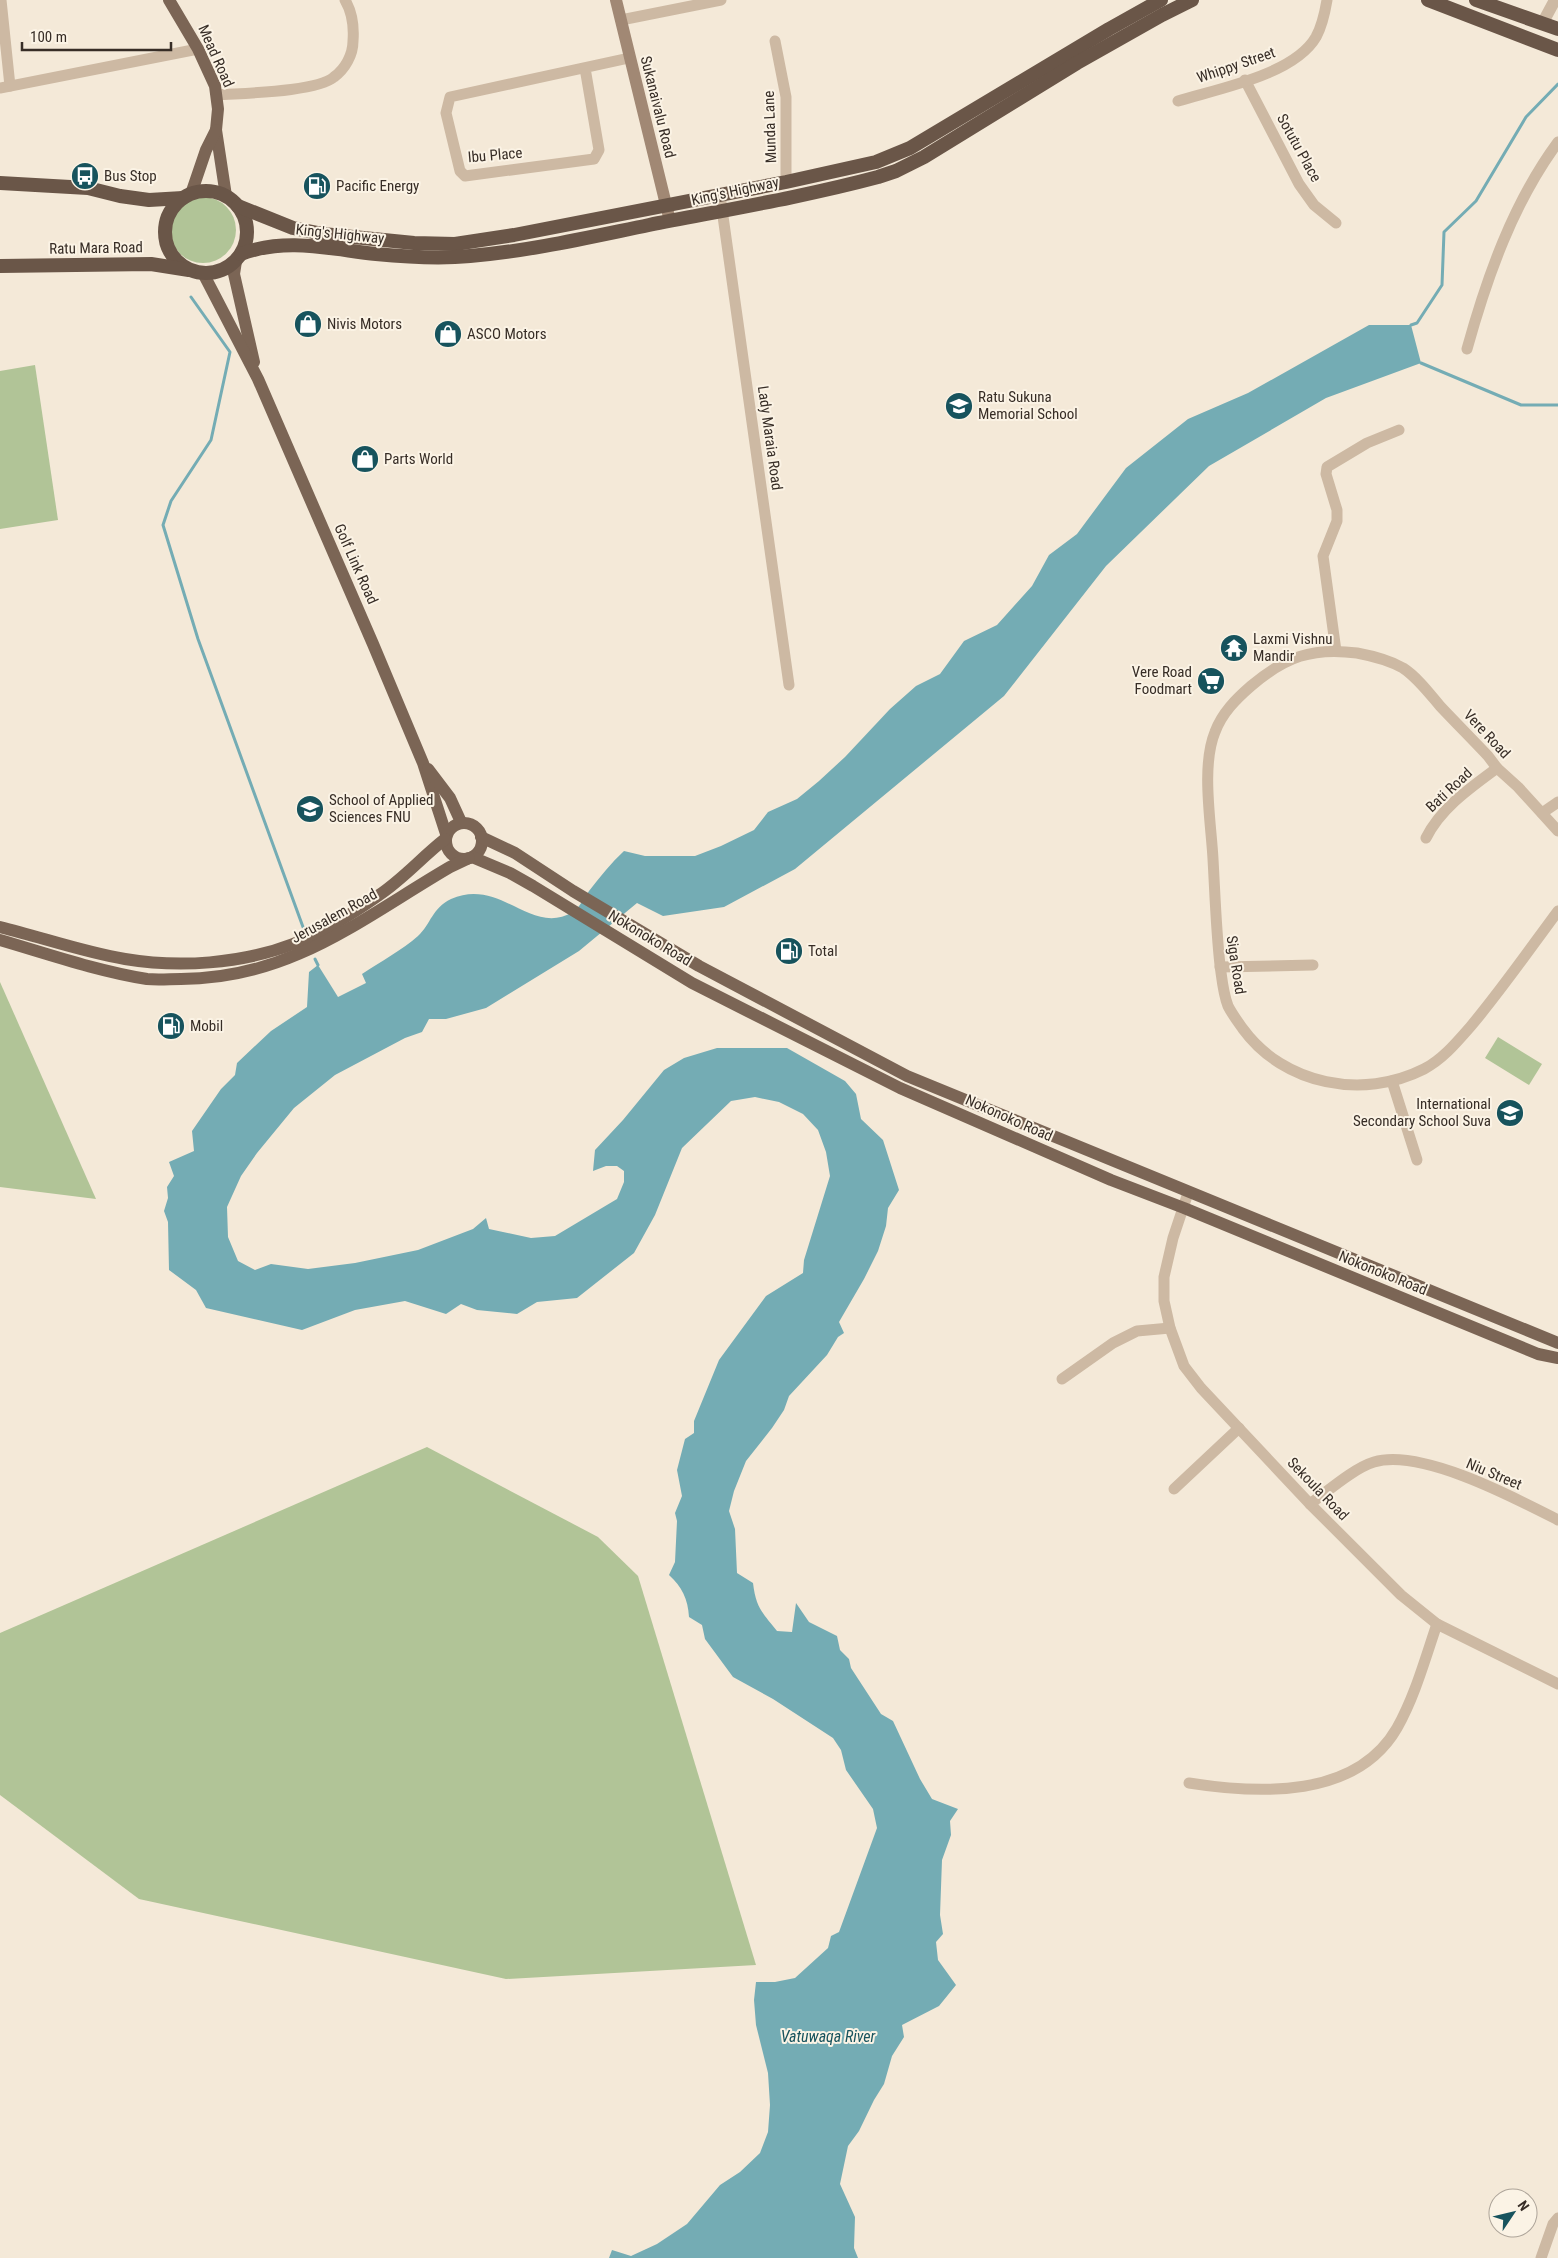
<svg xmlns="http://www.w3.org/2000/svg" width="1558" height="2258" font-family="'Roboto Condensed',sans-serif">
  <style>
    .green { fill: #b1c497 }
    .water { fill: #74acb4 }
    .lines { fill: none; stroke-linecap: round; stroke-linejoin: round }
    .stream { stroke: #74acb4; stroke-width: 3 }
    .minor { stroke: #cdb9a3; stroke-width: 11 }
    .tertiary { stroke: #cdb9a3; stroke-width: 12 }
    .secondary { stroke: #a18874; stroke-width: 12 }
    .primary { stroke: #7b6555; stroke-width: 12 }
    .trunk { stroke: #6a5648; stroke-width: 14 }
    .labels { text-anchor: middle; stroke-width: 4; stroke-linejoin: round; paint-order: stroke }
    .street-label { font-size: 15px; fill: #372d26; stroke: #fbf3e5 }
    .poi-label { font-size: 15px; fill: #372d26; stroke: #fbf3e5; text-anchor: start }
    .water-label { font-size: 16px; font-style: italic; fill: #17535d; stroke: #fbf3e5 }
  </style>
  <rect width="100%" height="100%" fill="#f4e9d8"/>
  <g class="green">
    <circle cx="203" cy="230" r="33"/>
    <path d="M35 365 58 520 0 529V371Z"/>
    <path d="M0 982 96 1199 0 1187Z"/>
    <path d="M1498 1037 1542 1064 1529 1085 1485 1058Z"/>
    <path d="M427 1447 598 1537 638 1576 756 1965 506 1979 139 1899 0 1795V1633Z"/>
  </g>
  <path class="water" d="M1369 325H1411L1421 363 1326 398 1209 466 1106 566 1004 696 795 869 724 907 663 916 637 903 579 951 486 1008 446 1019H429L422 1032 405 1038 335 1075 294 1108 257 1153 241 1176 227 1207 228 1237 238 1261 255 1270 271 1264 308 1269 355 1263 418 1250 473 1229 486 1218 489 1229 531 1238 555 1236 617 1199 624 1182V1171L617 1166H606L593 1171 595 1150 623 1120 664 1070 684 1058 717 1048H787L845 1081 856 1094 861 1119 883 1140 899 1190 888 1208 886 1226 878 1251 864 1279 839 1322 844 1333 838 1337 827 1355 789 1396 784 1410 772 1428 746 1461 734 1491 729 1511 735 1529 737 1573 753 1583C756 1608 762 1612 777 1631L792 1632 796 1603 809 1622 837 1636 840 1650 849 1659 851 1668 881 1714 893 1721 920 1779 932 1799 958 1809 950 1821 951 1835 942 1860 940 1915 943 1934 936 1942 938 1960 956 1985 939 2006 902 2025 904 2037 892 2056 884 2084 874 2100 859 2131 848 2146 840 2184 855 2217 854 2248 858 2258H609L612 2250 631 2256 657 2244 687 2224 720 2185 740 2172 760 2153 768 2132 770 2105 768 2073 756 2025 754 2000 756 1982H775L795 1978 828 1948 831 1936 839 1932 877 1828 873 1809 846 1770 841 1750 833 1738 773 1699 733 1677 705 1639 702 1625 689 1617C688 1599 682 1587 669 1575L675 1562 677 1521 675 1513 682 1496 677 1470 685 1439 694 1433V1421L719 1360 766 1296 803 1273 804 1260 830 1176 826 1152 818 1130 803 1114 779 1102 755 1097 731 1101 682 1148 655 1215 634 1253 577 1298 537 1302 517 1314 477 1310 461 1304 446 1314 405 1301 355 1310 302 1330 206 1308 196 1290 169 1270 168 1222 164 1211 168 1198 167 1187 174 1176 169 1162 194 1151 192 1131 221 1089 235 1075 237 1063 271 1031 307 1007 309 972 318 965 338 997 366 983 362 974C380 962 402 950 418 936 431 924 432 908 451 899 501 877 531 937 573 912 579 908 585 897 589 891 600 877 611 863 624 851L645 856H695L721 846 754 830 768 812 797 799 819 781 845 757 890 709 916 686 940 674 964 641 997 625 1032 586 1049 555 1077 534 1126 468 1188 419 1248 393Z"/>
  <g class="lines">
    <g class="stream">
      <path d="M191 297 230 352 211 440 171 501 163 525 198 639 303 927"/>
      <path d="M1411 325 1417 323 1442 285 1444 232 1476 201 1526 117 1558 84"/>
      <path d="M1421 363 1521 405H1558"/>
      <path d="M315 959 318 965"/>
    </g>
    <g class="minor">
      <path d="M1 0 10 86"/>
      <path d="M621 20 721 0"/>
      <path d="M775 41 786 97V182"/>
      <path d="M585 68 599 150 594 159 465 176 460 171 446 113 450 97 629 58"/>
      <path d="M1245 80 1299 184 1314 205 1336 223"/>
      <path d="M0 88 198 49"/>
      <path d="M217 95C242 93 317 92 334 77 345 69 353 55 353 41 354 28 352 12 345 0"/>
      <path d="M1178 101C1217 89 1294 75 1316 37 1322 26 1325 12 1327 0"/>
      <path d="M720 195 789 685"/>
      <path d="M1467 349C1487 277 1513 203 1558 142"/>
      <path d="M1336 651 1323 556 1337 521V510L1326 474 1327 467 1367 443 1399 430"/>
      <path d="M1542 813 1558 802"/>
      <path d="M1558 831 1518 787 1497 768 1488 756C1472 739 1456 723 1440 706 1429 693 1417 677 1403 668 1389 660 1373 656 1357 653 1312 647 1285 657 1251 686 1236 699 1222 713 1215 732 1201 766 1211 822 1213 859 1215 894 1216 929 1220 965 1222 979 1223 993 1228 1006 1232 1014 1238 1022 1243 1029 1284 1085 1363 1100 1424 1069 1443 1059 1457 1042 1471 1026 1502 989 1529 950 1558 911"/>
      <path d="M1426 838C1441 808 1470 788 1497 768"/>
      <path d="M1220 967 1313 965"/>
      <path d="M1392 1081 1417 1160"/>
      <path d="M1188 1193 1173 1238 1164 1277V1301L1170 1328 1184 1366 1201 1388 1310 1504 1401 1595 1437 1624 1558 1684"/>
      <path d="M1062 1379 1113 1343 1137 1331 1170 1328"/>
      <path d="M1174 1489 1239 1428"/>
      <path d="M1310 1504C1328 1491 1354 1468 1374 1462 1421 1448 1515 1498 1558 1520"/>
      <path d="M1189 1783C1259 1794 1356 1799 1397 1728 1415 1696 1425 1659 1437 1624"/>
      <path d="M1541 2258 1553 2224 1558 2218"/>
    </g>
    <path class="tertiary" d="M1542 24 1555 0"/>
    <path class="secondary" d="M616 0 670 221"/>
    <g class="primary">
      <path d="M169 0 198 49 215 86 218 109 216 130 226 196"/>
      <path d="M191 194 206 150 216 130"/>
      <path d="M236 261 234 274 254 362"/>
      <path d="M203 273 258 379 373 644 423 763 446 834"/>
      <path d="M428 769 450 798 461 822"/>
      <circle cx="464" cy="841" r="18"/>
      <path d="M481 837 515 853 573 891 699 966 907 1076 1558 1343"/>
      <path d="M472 857 510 873 533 886 692 983 900 1088 1111 1180 1184 1208 1538 1354 1558 1358"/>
      <path d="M0 927C41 937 83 952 125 959 179 968 241 964 293 944 324 932 352 914 379 895 403 879 422 857 445 839"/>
      <path d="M0 940C48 954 97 971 147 979 158 980 170 979 181 979 290 979 361 919 450 867L469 858"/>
    </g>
    <g class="trunk">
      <path d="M1428 0 1558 50"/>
      <path d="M1476 0 1558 29"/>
      <path d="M0 183 88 188 120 196 149 200 183 198"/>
      <circle cx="206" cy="232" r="41"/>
      <path d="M238 206 293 228 323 234 414 243 455 244 514 235 786 182 876 162 910 148 1109 29 1161 0"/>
      <path d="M241 254C286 237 330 249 376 254 407 257 439 259 470 256 530 251 590 237 649 225 725 210 803 197 878 177L896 171 924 157 1077 63 1162 15 1192 0"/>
      <path d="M0 266 151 264 189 270"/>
    </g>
  </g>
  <defs>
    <symbol id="bus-disc" viewBox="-11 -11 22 22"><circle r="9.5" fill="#17535d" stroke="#fbf3e5"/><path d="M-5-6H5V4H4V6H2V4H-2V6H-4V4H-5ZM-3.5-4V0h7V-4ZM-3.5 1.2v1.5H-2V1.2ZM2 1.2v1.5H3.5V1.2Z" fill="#fff"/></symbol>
    <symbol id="fuel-disc" viewBox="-11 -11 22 22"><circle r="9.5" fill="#17535d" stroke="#fbf3e5"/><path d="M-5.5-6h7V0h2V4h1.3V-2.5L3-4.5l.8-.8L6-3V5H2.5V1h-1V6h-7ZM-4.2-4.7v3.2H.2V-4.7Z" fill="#fff"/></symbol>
    <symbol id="shop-disc" viewBox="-11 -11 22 22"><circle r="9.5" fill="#17535d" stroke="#fbf3e5"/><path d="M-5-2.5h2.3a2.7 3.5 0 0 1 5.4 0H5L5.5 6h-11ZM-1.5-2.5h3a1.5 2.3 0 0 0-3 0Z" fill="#fff"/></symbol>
    <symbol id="school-disc" viewBox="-11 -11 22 22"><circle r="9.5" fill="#17535d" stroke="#fbf3e5"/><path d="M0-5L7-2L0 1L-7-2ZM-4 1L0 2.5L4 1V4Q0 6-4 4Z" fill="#fff"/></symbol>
    <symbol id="temple-disc" viewBox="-11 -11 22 22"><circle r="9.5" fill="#17535d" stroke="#fbf3e5"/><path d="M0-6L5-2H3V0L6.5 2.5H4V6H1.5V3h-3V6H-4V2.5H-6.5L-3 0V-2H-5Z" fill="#fff"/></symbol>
    <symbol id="supermarket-disc" viewBox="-11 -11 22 22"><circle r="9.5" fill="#17535d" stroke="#fbf3e5"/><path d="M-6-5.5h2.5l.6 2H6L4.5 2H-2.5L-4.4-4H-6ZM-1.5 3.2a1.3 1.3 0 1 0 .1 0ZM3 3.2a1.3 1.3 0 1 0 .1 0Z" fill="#fff"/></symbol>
    <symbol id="university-disc" viewBox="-11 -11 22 22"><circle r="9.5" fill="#17535d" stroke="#fbf3e5"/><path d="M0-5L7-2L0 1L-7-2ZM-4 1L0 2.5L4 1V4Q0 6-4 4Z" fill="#fff"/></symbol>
  </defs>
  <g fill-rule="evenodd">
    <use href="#bus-disc" x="69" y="160" width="32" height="32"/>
    <use href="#fuel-disc" x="301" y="170" width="32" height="32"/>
    <use href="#shop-disc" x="292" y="308" width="32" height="32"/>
    <use href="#shop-disc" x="432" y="318" width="32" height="32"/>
    <use href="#school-disc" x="943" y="390" width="32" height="32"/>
    <use href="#shop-disc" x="349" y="443" width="32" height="32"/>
    <use href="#temple-disc" x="1218" y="632" width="32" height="32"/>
    <use href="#supermarket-disc" x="1195" y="665" width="32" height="32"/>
    <use href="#university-disc" x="294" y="793" width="32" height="32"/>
    <use href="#fuel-disc" x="773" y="935" width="32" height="32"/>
    <use href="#fuel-disc" x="155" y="1010" width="32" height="32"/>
    <use href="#school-disc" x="1494" y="1097" width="32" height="32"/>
  </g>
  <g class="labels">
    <g class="street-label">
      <text transform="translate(216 56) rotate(66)" y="5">Mead Road</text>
      <text transform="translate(1236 65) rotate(-19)" y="5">Whippy Street</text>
      <text transform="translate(658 107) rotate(76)" y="5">Sukanaivalu Road</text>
      <text transform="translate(770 127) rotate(-92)" y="5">Munda Lane</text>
      <text transform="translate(1299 148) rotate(61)" y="5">Sotutu Place</text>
      <text transform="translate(495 155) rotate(-5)" y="5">Ibu Place</text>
      <text transform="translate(735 191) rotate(-12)" y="5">King's Highway</text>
      <text transform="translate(340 234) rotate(6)" y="5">King's Highway</text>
      <text transform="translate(96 248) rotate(-1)" y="5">Ratu Mara Road</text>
      <text transform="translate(770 438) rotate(82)" y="5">Lady Maraia Road</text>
      <text transform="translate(356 564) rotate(66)" y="5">Golf Link Road</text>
      <text transform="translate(1487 734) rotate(47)" y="5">Vere Road</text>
      <text transform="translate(1449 790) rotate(-43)" y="5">Bati Road</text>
      <text transform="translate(334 916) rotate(-29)" y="5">Jerusalem Road</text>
      <text transform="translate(650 938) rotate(31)" y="5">Nokonoko Road</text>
      <text transform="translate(1236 965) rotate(81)" y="5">Siga Road</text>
      <text transform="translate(1009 1118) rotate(24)" y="5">Nokonoko Road</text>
      <text transform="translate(1383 1273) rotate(22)" y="5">Nokonoko Road</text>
      <text transform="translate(1494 1474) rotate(23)" y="5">Niu Street</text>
      <text transform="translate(1318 1489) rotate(46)" y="5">Sekoula Road</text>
    </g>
    <g class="poi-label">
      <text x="104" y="181">Bus Stop</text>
      <text x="336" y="191">Pacific Energy</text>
      <text x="327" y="329">Nivis Motors</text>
      <text x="467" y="339">ASCO Motors</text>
      <text x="978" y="402">Ratu Sukuna<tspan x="978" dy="17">Memorial School</tspan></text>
      <text x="384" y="464">Parts World</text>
      <text x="1253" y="644">Laxmi Vishnu<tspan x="1253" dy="17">Mandir</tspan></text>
      <text x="1192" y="677" text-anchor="end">Vere Road<tspan x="1192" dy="17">Foodmart</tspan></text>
      <text x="329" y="805">School of Applied<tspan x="329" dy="17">Sciences FNU</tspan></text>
      <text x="808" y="956">Total</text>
      <text x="190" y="1031">Mobil</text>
      <text x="1491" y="1109" text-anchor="end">International<tspan x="1491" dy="17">Secondary School Suva</tspan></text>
    </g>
    <g class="water-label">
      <text x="828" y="2042">Vatuwaqa River</text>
    </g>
  </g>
  <g transform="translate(1513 2213) rotate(55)"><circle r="24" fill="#fbf3e5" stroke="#ada499"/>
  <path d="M0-4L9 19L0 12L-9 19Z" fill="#17535d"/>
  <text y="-8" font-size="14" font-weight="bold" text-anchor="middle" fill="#372d26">N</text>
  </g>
  <path d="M22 42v8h149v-8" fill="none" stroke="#372d26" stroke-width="2.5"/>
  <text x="30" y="42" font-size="15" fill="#372d26" stroke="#fbf3e5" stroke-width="4" paint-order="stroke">100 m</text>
</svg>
